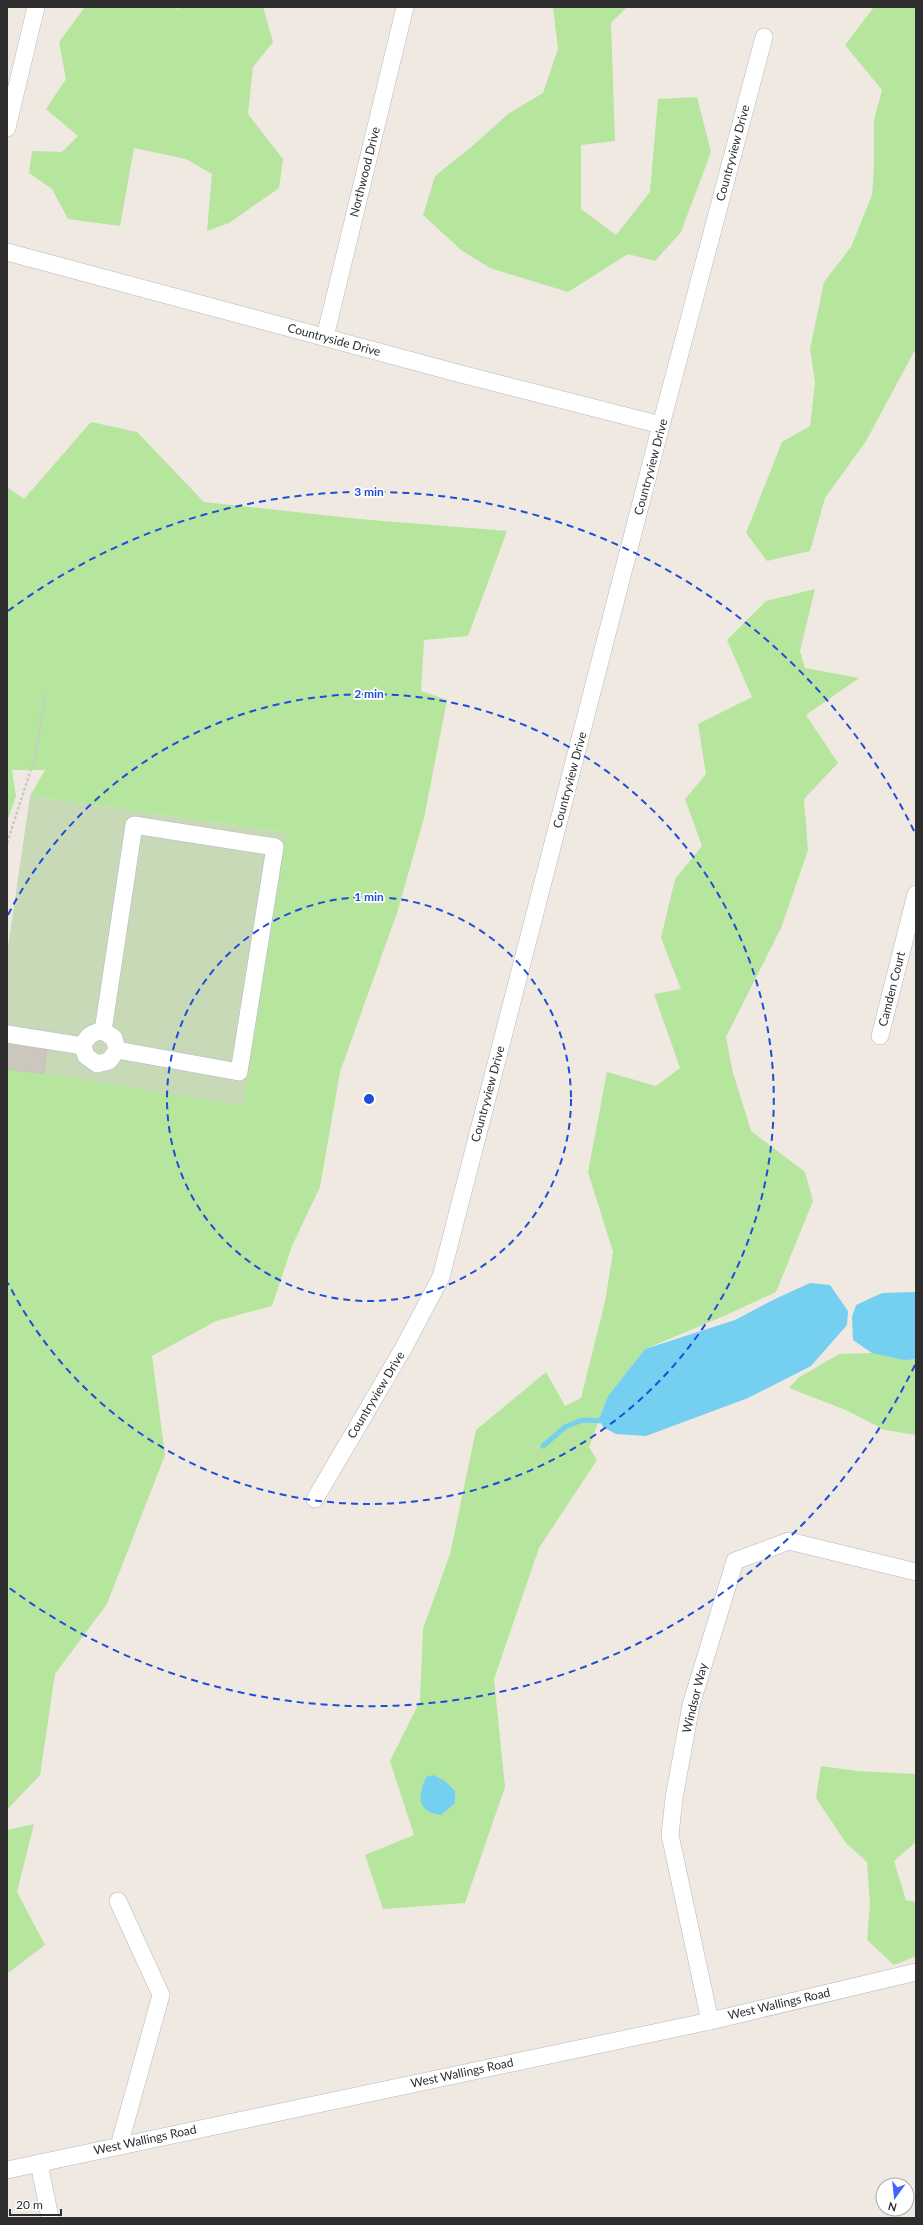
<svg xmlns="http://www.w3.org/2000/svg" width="923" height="2225" font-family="Lato,sans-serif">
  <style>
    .green { fill: #b6e59e }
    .cemetery { fill: #c8d9b8 }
    .water { fill: #75cff0 }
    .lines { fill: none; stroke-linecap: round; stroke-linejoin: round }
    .stream { stroke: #75cff0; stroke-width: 5 }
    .building { fill: #cbc7bf; stroke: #cbc5ba }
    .minor-casing { stroke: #b4b7c1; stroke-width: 18 }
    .path { stroke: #c9c9c9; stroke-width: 2.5; stroke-dasharray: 3 2; stroke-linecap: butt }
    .minor { stroke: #fff; stroke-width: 17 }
    .ring { fill: none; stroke: #1d4ed8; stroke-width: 2; stroke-dasharray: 7 5 }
    .labels { text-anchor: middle; stroke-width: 3.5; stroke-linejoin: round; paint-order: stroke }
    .street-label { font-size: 12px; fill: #2e2e2e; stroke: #fff }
    .centre { fill: #1d4ed8; stroke: #fff; stroke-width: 2 }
    .ring-label { font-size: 12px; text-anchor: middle; font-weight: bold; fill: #1d4ed8; stroke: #fff; stroke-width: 3.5; stroke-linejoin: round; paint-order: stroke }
  </style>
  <rect width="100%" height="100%" fill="#efe9e1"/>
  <g class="green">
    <path d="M85 7H172L178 9 179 7H263L273 42 253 67 248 114 283 159 279 188 229 223 207 231 212 174 186 159 134 148 120 226 68 219 52 189 29 173 32 151 62 152 78 136 46 109 66 79 59 42Z"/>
    <path d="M553 7H627L611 23 615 141 581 145V209L616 235 650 192 658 99 697 97 711 152 681 232 655 261 628 254 568 292 490 268 461 250 423 215 435 176 476 143 508 114 543 93 558 49Z"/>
    <path d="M874 7H916V348L866 441 825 498 810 551 767 561 746 533 782 442 810 426 815 383 810 349 824 282 851 247 872 195 874 168V120L882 90 845 45Z"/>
    <path d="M91 422 137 432 204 502 359 519 507 531 468 636 424 640 421 691 447 700 424 818 397 913 340 1072 320 1187 292 1246 272 1306 216 1321 152 1356 165 1455 107 1604 55 1674 40 1775 7 1810V1067L287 833 30 796 45 770H12L16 796 7 822V487L24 499Z"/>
    <path d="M815 589 800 651 805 668 859 678 806 715 838 763 804 799 808 850 781 928 726 1037 732 1069 751 1131 805 1172 813 1201 776 1292 724 1316 645 1349 608 1396 589 1447 597 1460 539 1548 494 1679 505 1787 465 1903 383 1909 365 1855 414 1835 390 1761 420 1701 423 1629 450 1554 476 1430 546 1372 565 1406 581 1398 605 1302 613 1252 588 1172 607 1072 656 1086 680 1068 654 994 681 989 661 938 675 879 702 846 685 799 706 774 698 724 752 697 727 640 766 601Z"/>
    <path d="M906 1352 916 1355V1435L885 1430 848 1411 789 1388 798 1378 839 1354Z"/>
    <path d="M821 1766 857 1771 916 1774V1842L894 1861 906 1900 916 1902V1956L894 1965 867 1940 870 1904 867 1862 846 1843 816 1798Z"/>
    <path d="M34 1824 17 1892 45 1945 8 1973 7 1980V1830Z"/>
  </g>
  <path class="cemetery" d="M30 796 287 833 243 1106 7 1067V954Z"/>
  <g class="water">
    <path d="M810 1283 830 1285 848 1311 847 1325 811 1366 748 1398 646 1436 616 1434 603 1427 599 1419 608 1396 645 1349 735 1320 775 1299Z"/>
    <path d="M916 1292V1359L904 1360 872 1353 853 1340 852 1317 856 1305 882 1293Z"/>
    <path d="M433 1775 445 1781 455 1791V1803L441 1815C416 1812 418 1796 426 1777Z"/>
  </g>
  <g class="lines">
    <path class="stream" d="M543 1446 565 1427 582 1420 607 1421"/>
  </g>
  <path class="building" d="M7 1044 47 1050 44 1074 7 1069Z"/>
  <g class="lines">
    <defs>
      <g id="minor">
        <path d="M7 128 36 7"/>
        <path d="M7 252 461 374 661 425"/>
        <path d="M325 337 405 7"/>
        <path d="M7 1034 83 1046C87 1036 92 1032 103 1031L114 1038 117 1050 239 1072 275 847 134 825 103 1031"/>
        <path d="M880 1036 916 894"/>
        <path d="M83 1046 86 1056 97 1064 109 1061 117 1050"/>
        <path d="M315 1499 403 1349 441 1277 661 425 764 37"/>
        <path d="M118 1901 161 1995 119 2146"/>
        <path d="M710 2021 670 1835 674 1798 691 1705 735 1561 789 1541 916 1572"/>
        <path d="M39 2163 50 2218"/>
        <path d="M7 2170 710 2021 916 1972"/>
      </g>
    </defs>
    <use href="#minor" class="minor-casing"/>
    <path class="path" d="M7 843 36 754 45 694"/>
    <use href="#minor" class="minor"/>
  </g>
  <g class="ring">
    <circle cx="369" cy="1099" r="202"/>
    <path d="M8 915A405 405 0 1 1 8 1283"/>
    <path d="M915 1365A607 607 0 0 1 8 1587M8 611A607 607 0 0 1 915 833"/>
  </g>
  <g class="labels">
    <g class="street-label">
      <text transform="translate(733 153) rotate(-75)" y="4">Countryview Drive</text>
      <text transform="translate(365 172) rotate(-76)" y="4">Northwood Drive</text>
      <text transform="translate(334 340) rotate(15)" y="4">Countryside Drive</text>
      <text transform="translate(651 467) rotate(-75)" y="4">Countryview Drive</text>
      <text transform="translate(570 780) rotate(-75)" y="4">Countryview Drive</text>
      <text transform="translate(892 989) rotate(-76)" y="4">Camden Court</text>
      <text transform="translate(488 1094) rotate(-75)" y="4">Countryview Drive</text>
      <text transform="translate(376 1395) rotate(-59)" y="4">Countryview Drive</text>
      <text transform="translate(695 1698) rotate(-76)" y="4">Windsor Way</text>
      <text transform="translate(779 2004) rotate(-13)" y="4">West Wallings Road</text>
      <text transform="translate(462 2073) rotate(-12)" y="4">West Wallings Road</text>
      <text transform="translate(145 2140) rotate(-12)" y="4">West Wallings Road</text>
    </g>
  </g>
  <circle cx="369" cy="1099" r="6" class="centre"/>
  <g class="ring-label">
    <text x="369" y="496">3 min</text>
    <text x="369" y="698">2 min</text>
    <text x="369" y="901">1 min</text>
  </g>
  <rect width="923" height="2225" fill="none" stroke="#2e2e2e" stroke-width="16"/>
  <g transform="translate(895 2197) rotate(195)"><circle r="19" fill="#ffffff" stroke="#ababab"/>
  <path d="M0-3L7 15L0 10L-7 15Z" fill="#4264fb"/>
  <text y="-6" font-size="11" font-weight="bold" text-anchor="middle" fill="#2e2e2e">N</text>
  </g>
  <path d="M10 2209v6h51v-6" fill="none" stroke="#2e2e2e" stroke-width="2"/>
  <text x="16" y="2209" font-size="12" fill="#2e2e2e" stroke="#ffffff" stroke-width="3" paint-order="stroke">20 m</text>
</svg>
